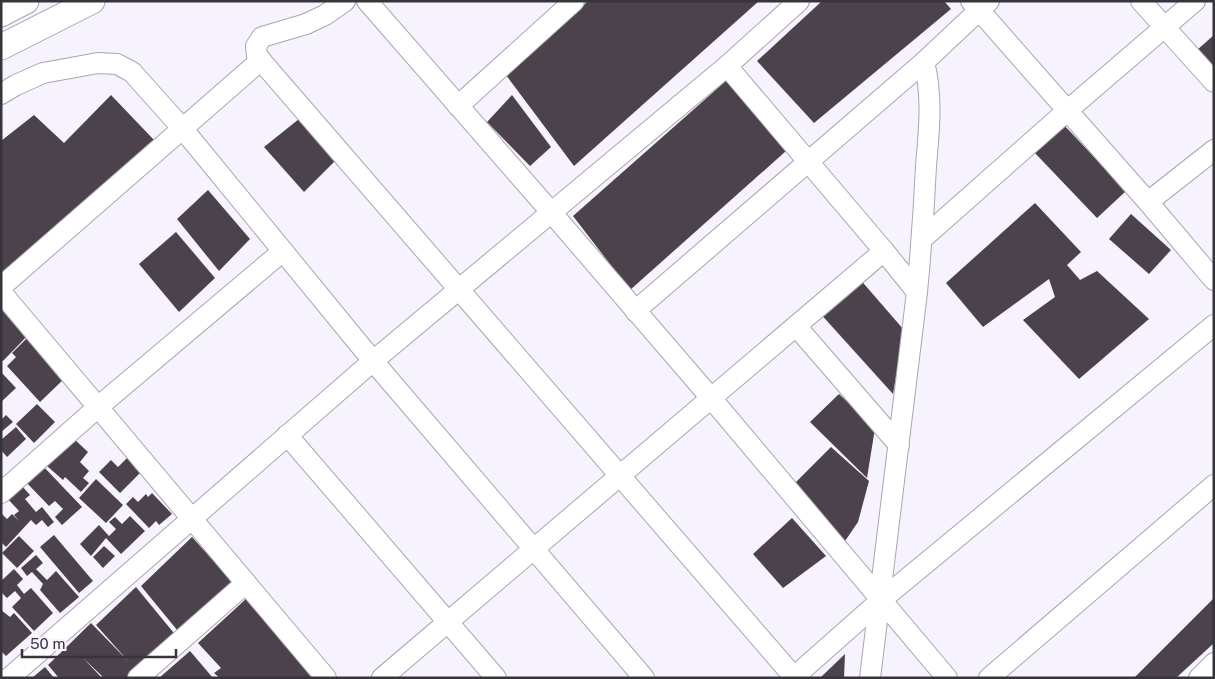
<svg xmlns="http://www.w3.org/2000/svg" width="1215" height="679" font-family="'Public Sans',sans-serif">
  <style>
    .building { fill: #4b424b }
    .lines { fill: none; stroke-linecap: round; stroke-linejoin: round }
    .minor-casing { stroke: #a9a5b2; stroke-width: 22 }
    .major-casing { stroke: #a9a5b2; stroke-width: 27 }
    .minor { stroke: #fff; stroke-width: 20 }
    .major { stroke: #fff; stroke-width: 25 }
  </style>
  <rect width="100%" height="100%" fill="#f6f2fe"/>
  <g class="building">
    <path d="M588 1H759L574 166 506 75Z"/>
    <path d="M822 1H944L951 9 814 123 757 61Z"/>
    <path d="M1214 35V69L1197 50Z"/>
    <path d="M727 80 786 151 630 290 573 216Z"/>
    <path d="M111 95 154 140 1 274V141L34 115 64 143Z"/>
    <path d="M512 95 551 147 530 166 487 122Z"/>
    <path d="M299 119 335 161 304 192 264 147Z"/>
    <path d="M1062 123 1126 191 1097 218 1033 151Z"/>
    <path d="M208 190 250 239 219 271 177 219Z"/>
    <path d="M1035 203 1081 252 1067 265 1080 280 1097 271 1149 319 1079 379 1023 320 1055 297 1049 279 983 327 946 283Z"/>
    <path d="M1131 214 1171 250 1149 274 1109 239Z"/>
    <path d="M176 232 215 278 179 312 139 264Z"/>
    <path d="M858 277 904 330 893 394 818 311Z"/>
    <path d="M1 304 30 333 3 361 1 359Z"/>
    <path d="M27 338 66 377 40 402 7 366 16 357 12 353Z"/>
    <path d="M1 372 16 388 1 402Z"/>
    <path d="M839 394 875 428 867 478 810 422Z"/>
    <path d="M37 404 55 422 34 443 16 424Z"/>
    <path d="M6 415 13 422 1 432V420Z"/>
    <path d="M16 427 26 439 7 457 1 450V440Z"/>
    <path d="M73 438 88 452 80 462 89 471 83 478 89 483 81 492 65 477 63 480 47 466Z"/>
    <path d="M831 447 869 481 858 522 845 541 794 484Z"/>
    <path d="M130 455 144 469 120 493 99 472 111 460 118 467Z"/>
    <path d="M42 465 82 507 62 525 55 517 63 509 55 501 49 506 25 481Z"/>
    <path d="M96 479 123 505 106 523 79 498Z"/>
    <path d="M21 485 30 495 25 499 36 512 42 507 54 522 48 527 42 520 36 525 31 520 6 547 1 542V513L7 519 12 514 19 521 14 515 19 511 7 498Z"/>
    <path d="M152 493 172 514 159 525 156 521 149 528 126 504 133 497 138 502 146 494 148 497Z"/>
    <path d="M130 516 145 531 121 554 106 538 91 556 80 544 99 525 109 536 116 529 109 522 115 517 122 524Z"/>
    <path d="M792 518 826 556 783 588 753 554Z"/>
    <path d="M54 535 93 581 79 593 40 547Z"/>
    <path d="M19 536 34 551 17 568 2 553Z"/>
    <path d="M192 537 237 587 182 636 141 586Z"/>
    <path d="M104 546 115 556 103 568 93 557Z"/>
    <path d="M36 555 43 563 36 569 47 580 56 571 79 597 60 613 40 590 43 584 32 572 27 576 21 568Z"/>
    <path d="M14 569 23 579 17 585 24 594 31 588 53 613 34 631 12 607 21 598 15 591 7 598 1 592V581Z"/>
    <path d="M136 587 178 638 132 678H104L83 658 102 678H59L48 665 91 623 129 662 96 625Z"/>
    <path d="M247 598 317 678H220L214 673 221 668 198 643Z"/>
    <path d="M1214 598V643L1176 678H1134Z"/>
    <path d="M1 610 10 617 14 613 32 633 6 656 1 651Z"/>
    <path d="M190 651 213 678H159Z"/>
    <path d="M845 654 844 678H820Z"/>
    <path d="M45 667 54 678H32Z"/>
  </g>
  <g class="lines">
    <defs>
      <g id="minor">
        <path d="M345 1 325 15 306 24 262 37 256 46 257 56 794 677"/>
        <path d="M367 1 551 212 711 398 947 678"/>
        <path d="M971 1 1148 202 1214 280"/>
        <path d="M1141 1 1214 82"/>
        <path d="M727 66 884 251 917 292"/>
        <path d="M1 94 16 85 43 73 98 63 117 64 132 72 182 128 373 361 644 678"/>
        <path d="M458 106 574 1"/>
        <path d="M1148 202 1214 150"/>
        <path d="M922 239 1068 110 1195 1"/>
        <path d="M1 287 261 60"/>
        <path d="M1 292 326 678"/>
        <path d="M635 311 924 62 989 1"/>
        <path d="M796 326 899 445"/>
        <path d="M287 435 496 678"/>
        <path d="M1 493 98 407 283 251"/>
        <path d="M9 678 373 361 727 66 799 1"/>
        <path d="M138 678 246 583"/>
        <path d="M382 678 884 251"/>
        <path d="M793 678 880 601 1214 325"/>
        <path d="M870 678 917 292C921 250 924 208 926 166 929 130 933 97 924 62"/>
        <path d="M989 678 1214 485"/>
        <path d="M1199 678 1214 663"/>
      </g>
      <g id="major">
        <path d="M1 14 26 1"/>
        <path d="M1 47 92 1"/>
      </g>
    </defs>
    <use href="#minor" class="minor-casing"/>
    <use href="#major" class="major-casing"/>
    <use href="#minor" class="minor"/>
    <use href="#major" class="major"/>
  </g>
  <rect width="1215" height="679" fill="none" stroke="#37353b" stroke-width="5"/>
  <path d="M22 649v8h154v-8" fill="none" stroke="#37353b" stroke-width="2.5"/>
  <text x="30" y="649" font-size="15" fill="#37353b" stroke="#f6f2fe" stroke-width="4" paint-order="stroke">50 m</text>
</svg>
